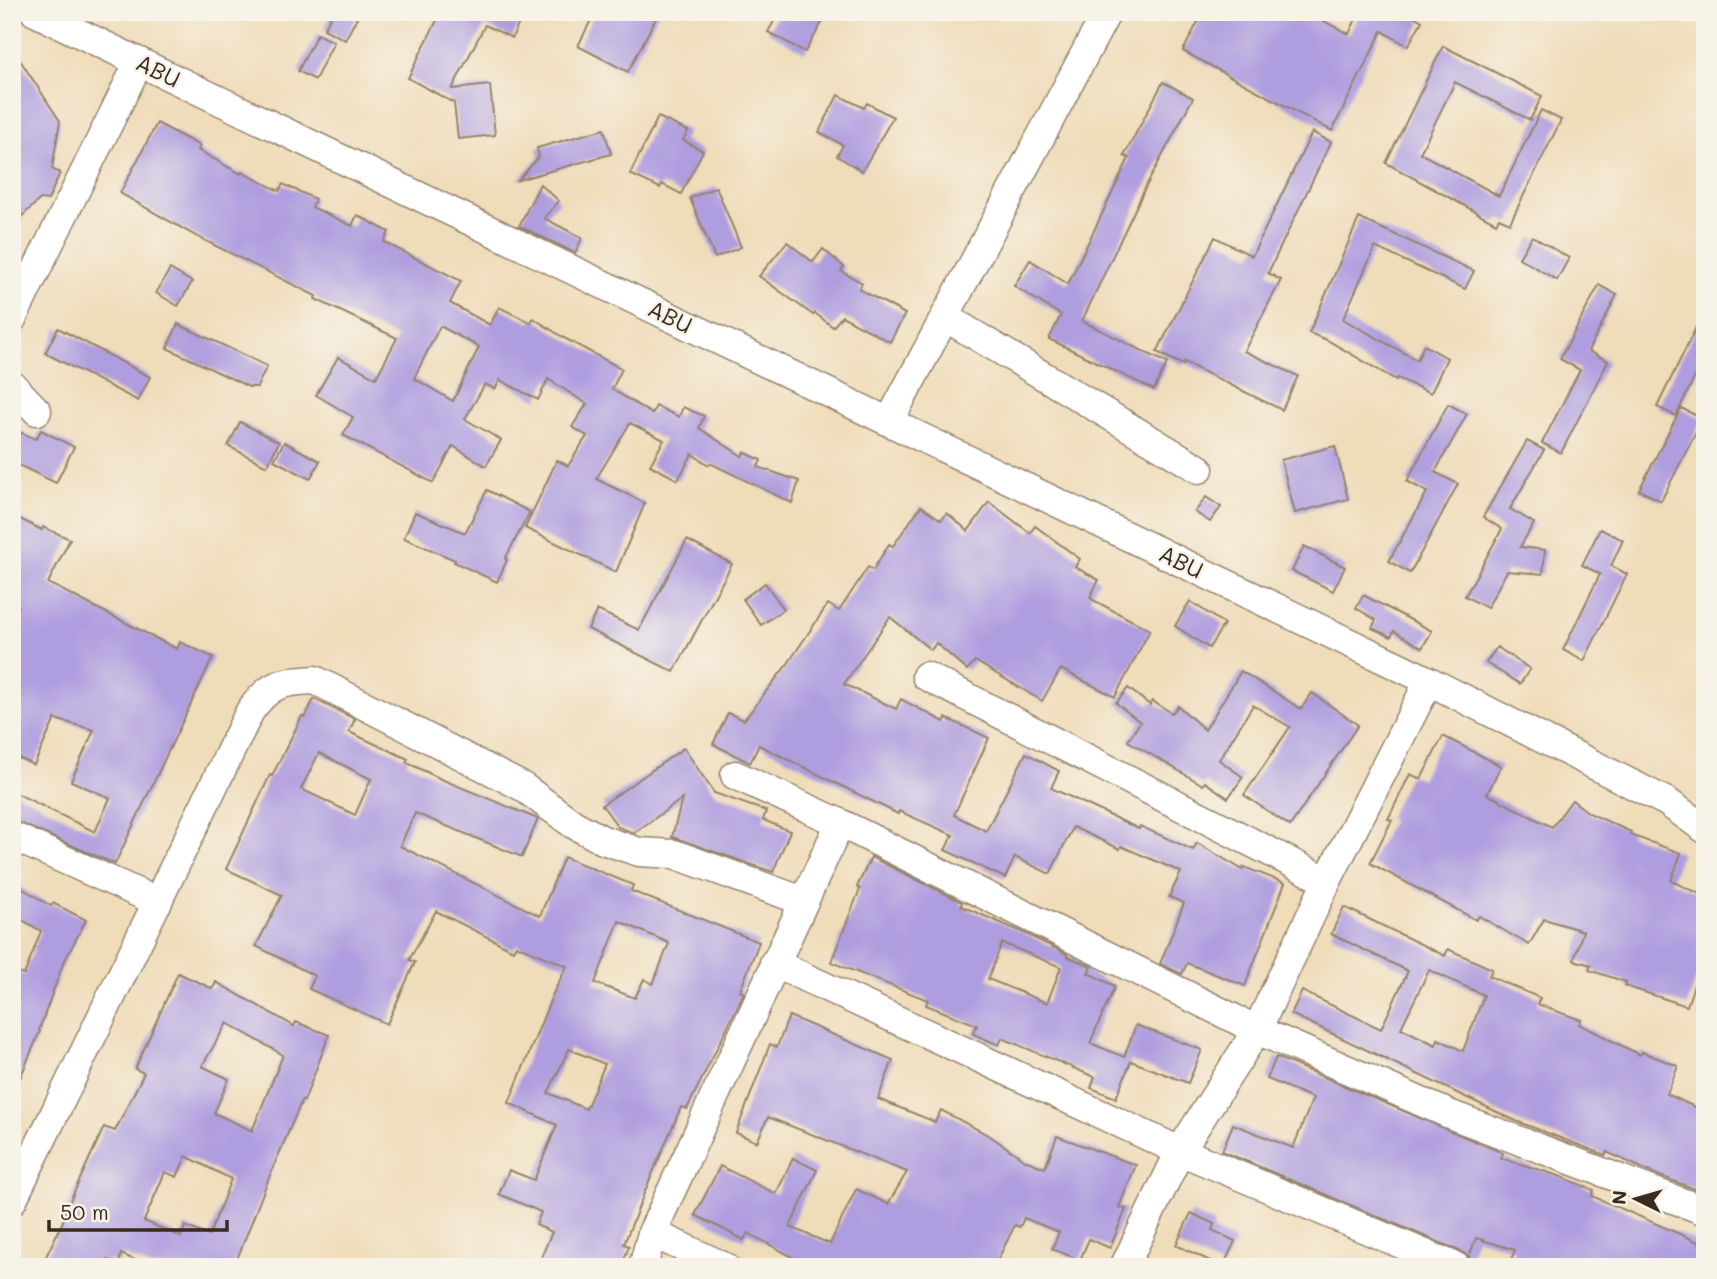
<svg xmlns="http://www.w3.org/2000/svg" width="1717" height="1279" font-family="Mali,sans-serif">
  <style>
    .building { fill: #ae9ddf; fill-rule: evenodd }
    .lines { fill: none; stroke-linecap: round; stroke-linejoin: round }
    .street-casing { stroke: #95836c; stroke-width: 31 }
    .street { stroke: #fff; stroke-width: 28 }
    .labels { text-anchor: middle; stroke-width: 5; stroke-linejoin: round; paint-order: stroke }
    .street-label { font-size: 23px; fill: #3b2a1e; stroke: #f7f3e8 }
  </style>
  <rect width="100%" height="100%" fill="#f7f3e8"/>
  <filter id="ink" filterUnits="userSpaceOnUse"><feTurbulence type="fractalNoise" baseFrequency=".0143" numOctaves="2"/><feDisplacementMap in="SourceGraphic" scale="14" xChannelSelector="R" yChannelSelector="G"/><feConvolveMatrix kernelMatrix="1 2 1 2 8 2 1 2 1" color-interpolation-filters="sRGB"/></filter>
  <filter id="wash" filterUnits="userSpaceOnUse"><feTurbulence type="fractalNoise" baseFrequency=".00686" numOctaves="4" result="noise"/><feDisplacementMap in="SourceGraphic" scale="28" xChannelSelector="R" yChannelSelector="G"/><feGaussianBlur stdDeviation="1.57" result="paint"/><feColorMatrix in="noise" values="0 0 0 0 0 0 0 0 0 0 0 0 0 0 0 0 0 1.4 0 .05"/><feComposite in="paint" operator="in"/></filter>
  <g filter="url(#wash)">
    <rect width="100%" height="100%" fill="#efdcb9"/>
    <g id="blocks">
      <g class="building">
        <path d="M333 12H360L345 40 324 29Z"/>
        <path d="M441 12H524L512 38 485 25 452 89 490 85 495 135 458 139 454 103 408 78Z"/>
        <path d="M595 12H659L628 72 578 46Z"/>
        <path d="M779 12H828L805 52 768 32Z"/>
        <path d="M1203 12H1306L1349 34 1357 17 1348 12H1406L1422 21 1408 46 1382 31 1332 131 1183 51Z"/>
        <path d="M317 34 334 42 315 80 298 71Z"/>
        <path d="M1443 46 1542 96 1530 120 1455 82 1420 153 1499 196 1541 110 1561 120 1510 223 1499 218 1496 223 1386 163Z"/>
        <path d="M12 48 60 121 52 169 60 173 48 200 40 199 12 226V152L17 138 12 126Z"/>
        <path d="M1163 82 1193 98 1145 188 1082 321 1167 363 1154 390 1049 339 1061 315 1014 286 1030 260 1068 284 1129 158 1124 156Z"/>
        <path d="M838 95 864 108 867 103 893 117 862 171 837 156 843 145 819 132Z"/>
        <path d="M658 117 688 131 683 140 703 151 681 194 662 184 660 188 630 174Z"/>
        <path d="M157 123 200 146 198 150 241 174 242 172 279 191 283 184 315 199 312 207 352 226 357 215 389 232 384 242 461 281 450 303 490 325 499 307 531 323 533 318 564 338 622 369 612 389 652 414 656 406 679 417 683 407 704 416 699 428 742 456 744 452 761 460 758 467 799 481 792 503 710 463 709 465 692 454 678 480 650 465 664 440 630 423 596 479 645 503 616 572 525 528 557 460 568 466 587 436 572 427 587 404 548 379 538 400 500 380 495 389 485 384 465 419 501 440 486 466 453 446 433 483 343 435 353 417 316 395 338 357 376 378 397 338 315 299 316 296 196 236 120 193ZM440 326 479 347 453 401 414 378Z"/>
        <path d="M604 129 611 154 518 180 539 157 537 148Z"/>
        <path d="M1312 132 1331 142 1268 273 1281 280 1244 351 1298 376 1282 410 1184 362 1183 365 1157 352 1215 237 1252 256Z"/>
        <path d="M540 184 559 201 544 218 582 238 575 253 519 226Z"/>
        <path d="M716 187 741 247 715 258 690 198Z"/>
        <path d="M1359 218 1474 271 1465 289 1375 247 1343 319 1417 360 1424 345 1447 358 1431 393 1397 378 1396 380 1327 340 1309 333Z"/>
        <path d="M1532 236 1569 258 1557 280 1519 258Z"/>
        <path d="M787 242 813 262 823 249 844 267 841 271 862 283 859 289 905 314 890 342 842 316 833 327 815 313 813 315 759 276Z"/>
        <path d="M170 269 192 282 178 306 156 293Z"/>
        <path d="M1599 285 1617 295 1588 351 1608 361 1561 453 1542 443 1580 370 1560 359Z"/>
        <path d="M1705 309V356L1676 416 1657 407Z"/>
        <path d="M178 324 267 366 257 387H249L167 348Z"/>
        <path d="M58 328 150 377 138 401 45 353Z"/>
        <path d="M1448 404 1467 414 1435 472 1458 484 1410 573 1389 561 1427 492 1407 481Z"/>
        <path d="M1681 408 1703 419 1661 501 1639 490Z"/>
        <path d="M240 422 279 442 267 466 228 446Z"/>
        <path d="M12 429 36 439 41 430 74 447 56 483 12 462Z"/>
        <path d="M1527 441 1544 450 1510 509 1534 523 1520 547 1545 550 1543 574 1507 571 1487 608 1465 596 1502 529 1483 517Z"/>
        <path d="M284 442 320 461 310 479 274 460Z"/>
        <path d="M1335 446 1348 499 1295 513 1281 460Z"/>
        <path d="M487 490 530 512 505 559 507 560 497 582 454 562 455 560 404 538 415 512 465 533Z"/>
        <path d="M1206 497 1221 507 1210 522 1195 512Z"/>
        <path d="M989 502 1030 533 1035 526 1080 559 1075 567 1099 580 1090 597 1093 600 1150 630 1115 697 1061 669 1042 701 975 661 967 670 936 643 931 650 890 617 844 684 896 709 901 699 944 722 946 718 989 738 954 815 986 831 1026 753 1059 771 1051 788 1139 829 1140 826 1193 850 1197 843 1243 870 1244 867 1285 883 1245 986 1187 963 1182 974 1160 964 1184 903 1169 897 1181 872 1121 846 1120 849 1073 827 1050 874 1015 857 1005 878 945 850 953 835 899 811 898 814 759 745 750 763 713 744 728 713 744 720 789 662 828 604 839 611 868 567 873 570 889 544 893 546 921 506 941 520 947 513 968 531Z"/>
        <path d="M12 515 42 530 43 527 70 539 48 583 177 649 180 642 213 657 115 864 12 820V791L95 832 110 798 71 781 94 730 55 719 34 765 12 755V620L19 607 12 603Z"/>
        <path d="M1600 529 1623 540 1611 566 1627 574 1584 661 1563 650 1600 574 1582 565Z"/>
        <path d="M687 540 732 564 674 672 588 629 597 610 639 630Z"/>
        <path d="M1304 546 1345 567 1333 591 1292 571Z"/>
        <path d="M765 583 784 609 761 625 743 599Z"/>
        <path d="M1363 595 1432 631 1422 648 1394 631 1391 637 1372 628 1376 620 1356 608Z"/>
        <path d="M1190 601 1224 624 1209 648 1175 626Z"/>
        <path d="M1497 647 1530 669 1520 684 1486 663Z"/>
        <path d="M1241 671 1301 709 1312 693 1358 725 1290 826 1244 795 1290 727 1253 705 1219 760 1243 777 1228 798 1205 782 1203 785 1128 741 1140 722 1116 703 1128 688 1150 705 1152 701 1172 713 1178 706 1205 730Z"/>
        <path d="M314 699 355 719 349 732 408 759 406 762 441 779 538 819 522 857 415 813 400 846 540 916 564 857 633 885 631 891 759 942 740 991 744 993 687 1109 681 1107 645 1191 624 1244 629 1246 621 1267H537L552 1232 536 1225 541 1212 499 1194 509 1170 534 1180 557 1125 509 1103 552 996 567 966 516 945 513 950 436 911 409 960 415 962 387 1024 309 989 315 976 256 946 282 895 226 869 270 775 272 776 302 716 305 717ZM319 753 371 779 355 815 301 789ZM619 921 669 943 653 984 644 979 635 998 595 983ZM569 1049 605 1064 586 1109 548 1093Z"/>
        <path d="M1443 736 1501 766 1487 794 1524 813 1552 827 1572 800 1589 813 1631 832 1630 835 1681 853 1671 881 1705 896V982L1696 979 1687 1006 1625 986 1626 982 1589 970 1591 965 1574 960 1583 931 1544 919 1529 945 1479 916 1476 920 1370 863 1392 820 1388 819 1410 774 1421 779Z"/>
        <path d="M684 748 714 793 766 811 763 820 790 831 773 872 672 837 682 799 634 833 618 827 602 805Z"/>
        <path d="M871 857 962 902 961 906 1022 932 1067 954V956L1091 966 1088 973 1115 986 1090 1043 1124 1057 1136 1025 1202 1050 1188 1083 1131 1061 1116 1098 1091 1088 1095 1077 1002 1038 999 1045 973 1034 977 1025 926 1005 928 1000 831 962 860 889 857 887ZM1002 943 1061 967 1047 1003 988 979Z"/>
        <path d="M12 882 51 906 53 903 86 920 63 964 39 1030 40 1031 12 1097V970L24 975 41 931 12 914Z"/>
        <path d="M1344 907 1445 956 1448 949 1492 969 1489 976 1540 998 1537 1004 1581 1020 1579 1024 1640 1055 1642 1052 1678 1066 1667 1094 1705 1112V1193L1650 1172 1607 1152 1605 1155 1516 1121 1291 1014 1302 991 1381 1029 1408 971 1331 934ZM1429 970 1484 995 1463 1051 1438 1039 1436 1045 1401 1028Z"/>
        <path d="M178 973 213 989 216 982 294 1026 296 1022 329 1035 304 1101 302 1100 270 1175 234 1267H151L121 1254 119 1264 108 1260 106 1267H41L65 1217 63 1216 104 1127 115 1131 144 1073 135 1069ZM227 1023 283 1055 252 1131 214 1113 229 1079 202 1066ZM186 1156 231 1179 209 1236 185 1226 181 1237 144 1221 165 1172 177 1177Z"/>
        <path d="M789 1016 893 1060 878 1099 935 1122 941 1110 990 1136 1025 1160 1045 1168 1057 1136 1136 1165 1119 1207 1126 1209 1110 1248 1089 1239 1080 1260 1052 1249 1059 1232 1024 1218 1020 1227 1015 1225 994 1267H811L748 1233 744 1240 695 1215 720 1166 776 1194 793 1158 817 1170 790 1227 830 1244 856 1189 888 1204 907 1172 768 1117 757 1142 736 1133 770 1044 777 1047Z"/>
        <path d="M1276 1057 1503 1153 1501 1158 1559 1176 1594 1190 1592 1196 1705 1245V1267H1508L1515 1250 1476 1238 1469 1257 1462 1252 1222 1151 1233 1124 1293 1148 1313 1098 1267 1079Z"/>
        <path d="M1191 1213 1214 1224 1212 1230 1235 1241 1223 1267 1176 1245Z"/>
      </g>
    </g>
  </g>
  <g filter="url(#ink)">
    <use href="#blocks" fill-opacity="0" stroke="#95836c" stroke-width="2"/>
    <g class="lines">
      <defs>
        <g id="street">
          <path d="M35 12 1429 681 1667 802 1705 829"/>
          <path d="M945 317 1199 469"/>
          <path d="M12 319 139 62"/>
          <path d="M12 385 37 411"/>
          <path d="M889 422 1107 12"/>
          <path d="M926 676 1327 881"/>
          <path d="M735 775 840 823 1257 1030 1449 1114 1705 1211"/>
          <path d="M12 836 158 902"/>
          <path d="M774 963 1180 1151 1456 1267"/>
          <path d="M12 1201 250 711C271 682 282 682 315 680L523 787 573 824 603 840 639 852 674 854 803 901"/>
          <path d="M652 1233 725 1267"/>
          <path d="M643 1267 652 1233 840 823"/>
          <path d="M1124 1267 1180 1151 1257 1030 1327 881 1429 681"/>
        </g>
      </defs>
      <use href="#street" class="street-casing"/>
      <use href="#street" class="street"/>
    </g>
  </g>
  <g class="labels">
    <g class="street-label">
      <text transform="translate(158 71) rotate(26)" y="8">ABU</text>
      <text transform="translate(670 317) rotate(26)" y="8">ABU</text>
      <text transform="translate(1181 562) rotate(26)" y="8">ABU</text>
    </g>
  </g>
  <rect width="1717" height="1279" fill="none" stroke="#f7f3e8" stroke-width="42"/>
  <g transform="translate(1636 1199) rotate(275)" stroke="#f7f3e8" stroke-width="5" paint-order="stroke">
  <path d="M0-5L12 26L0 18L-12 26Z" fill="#3b2a1e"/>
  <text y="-10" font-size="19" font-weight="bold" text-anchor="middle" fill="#3b2a1e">N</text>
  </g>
  <path d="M49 1220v10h178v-10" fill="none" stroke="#3b2a1e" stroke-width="3.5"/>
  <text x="60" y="1220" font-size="21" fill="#3b2a1e" stroke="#f7f3e8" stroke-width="5" paint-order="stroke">50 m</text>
</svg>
